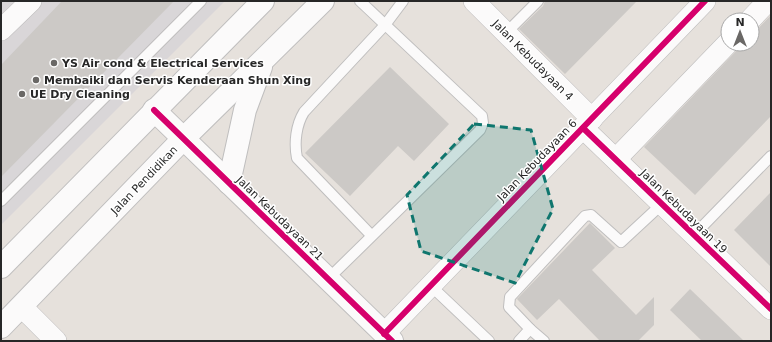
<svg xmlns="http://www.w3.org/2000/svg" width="772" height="342" font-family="'DejaVu Sans',sans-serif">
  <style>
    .industrial { fill: #d9d6d8 }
    .building { fill: #ccc9c6 }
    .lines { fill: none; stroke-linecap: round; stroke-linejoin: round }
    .lane-casing { stroke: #bfbebe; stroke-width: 12 }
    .street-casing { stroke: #bfbebe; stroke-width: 22 }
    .secondary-casing { stroke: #bfbebe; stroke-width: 24 }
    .lane { stroke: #fbfafa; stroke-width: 10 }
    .street { stroke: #fbfafa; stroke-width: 21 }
    .secondary { stroke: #fbfafa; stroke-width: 22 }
    .cycleway-casing { stroke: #fff; stroke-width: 8 }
    .cycleway { stroke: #d6006c; stroke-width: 6 }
    .marked { fill: #0f766e; fill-opacity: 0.2; stroke: #0f766e; stroke-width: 3; stroke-dasharray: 8 5; stroke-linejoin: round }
    .poi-dot { fill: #6a6866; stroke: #fff; stroke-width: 1.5 }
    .labels { text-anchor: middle; stroke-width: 3; stroke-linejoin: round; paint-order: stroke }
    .street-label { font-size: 11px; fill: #272727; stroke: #fff }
    .poi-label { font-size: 11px; font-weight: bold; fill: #272727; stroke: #fff; text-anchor: start }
  </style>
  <rect width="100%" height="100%" fill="#e6e1dc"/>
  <path class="industrial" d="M1 1H225L1 225Z"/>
  <g class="building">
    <path d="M62 1H174L1 177V65Z"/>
    <path d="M545 1H637L565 74 519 29 543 6Z"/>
    <path d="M771 15V116L695 195 644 147 743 44H752V35Z"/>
    <path d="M390 67 449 124 414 161 398 146 350 196 305 153Z"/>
    <path d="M771 192V267L734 230Z"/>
    <path d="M590 223 615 248 592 270 636 315 654 297V325L638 341H600L559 299 537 320 517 299Z"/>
    <path d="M690 289 744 341H702L670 310Z"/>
  </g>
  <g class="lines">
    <defs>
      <g id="lane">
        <path d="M506 33 538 1"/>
        <path d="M1 201 201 1"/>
        <path d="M371 235 297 158C294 143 296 125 304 112L385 25 403 1"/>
        <path d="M694 235 771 156"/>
        <path d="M328 279 480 130 483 123 482 116 360 1"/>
        <path d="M431 286 489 341"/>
        <path d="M530 329 544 341"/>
        <path d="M519 341 530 329 509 307 510 297 585 216 591 215 621 242 662 204"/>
      </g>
      <g id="street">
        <path d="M474 1 592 119"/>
        <path d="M750 20 768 1"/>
        <path d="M1 30 31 1"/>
        <path d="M583 128 771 309"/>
        <path d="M616 159 728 43"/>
        <path d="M22 307 56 341"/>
        <path d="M384 334 705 1"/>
      </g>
      <g id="secondary">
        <path d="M154 110 392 341"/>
        <path d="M229 183 245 110 261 67"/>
        <path d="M1 267 263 1"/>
        <path d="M1 327 184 138 323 1"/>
      </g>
    </defs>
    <use href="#lane" class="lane-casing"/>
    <use href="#street" class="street-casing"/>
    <use href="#secondary" class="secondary-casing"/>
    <use href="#lane" class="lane"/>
    <use href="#street" class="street"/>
    <use href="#secondary" class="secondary"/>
    <defs>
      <g id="cycleway">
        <path d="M154 110 392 341"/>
        <path d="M583 128 771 309"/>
        <path d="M384 334 705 1"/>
      </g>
    </defs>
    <use href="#cycleway" class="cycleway-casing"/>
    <use href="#cycleway" class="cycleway"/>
  </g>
  <path class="marked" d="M474 124 531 130 553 209 515 283 421 251 407 195Z"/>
  <g class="poi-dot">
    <circle cx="54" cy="63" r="4"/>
    <circle cx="36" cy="80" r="4"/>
    <circle cx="22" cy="94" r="4"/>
  </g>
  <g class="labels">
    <g class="street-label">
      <text transform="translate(533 60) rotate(45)" y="4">Jalan Kebudayaan 4</text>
      <text transform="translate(537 160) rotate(-46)" y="4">Jalan Kebudayaan 6</text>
      <text transform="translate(144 180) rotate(-46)" y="4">Jalan Pendidikan</text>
      <text transform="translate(684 211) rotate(44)" y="4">Jalan Kebudayaan 19</text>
      <text transform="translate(280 218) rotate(44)" y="4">Jalan Kebudayaan 21</text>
    </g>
    <g class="poi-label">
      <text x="62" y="67">YS Air cond &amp; Electrical Services</text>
      <text x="44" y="84">Membaiki dan Servis Kenderaan Shun Xing</text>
      <text x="30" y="98">UE Dry Cleaning</text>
    </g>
  </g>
  <rect width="772" height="342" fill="none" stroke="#272727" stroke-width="4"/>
  <g transform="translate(740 32)"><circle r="19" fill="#ffffff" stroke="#a9a9a9"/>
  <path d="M0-3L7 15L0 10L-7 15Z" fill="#6a6866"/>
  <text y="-6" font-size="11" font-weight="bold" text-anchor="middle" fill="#272727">N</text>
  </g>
</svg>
